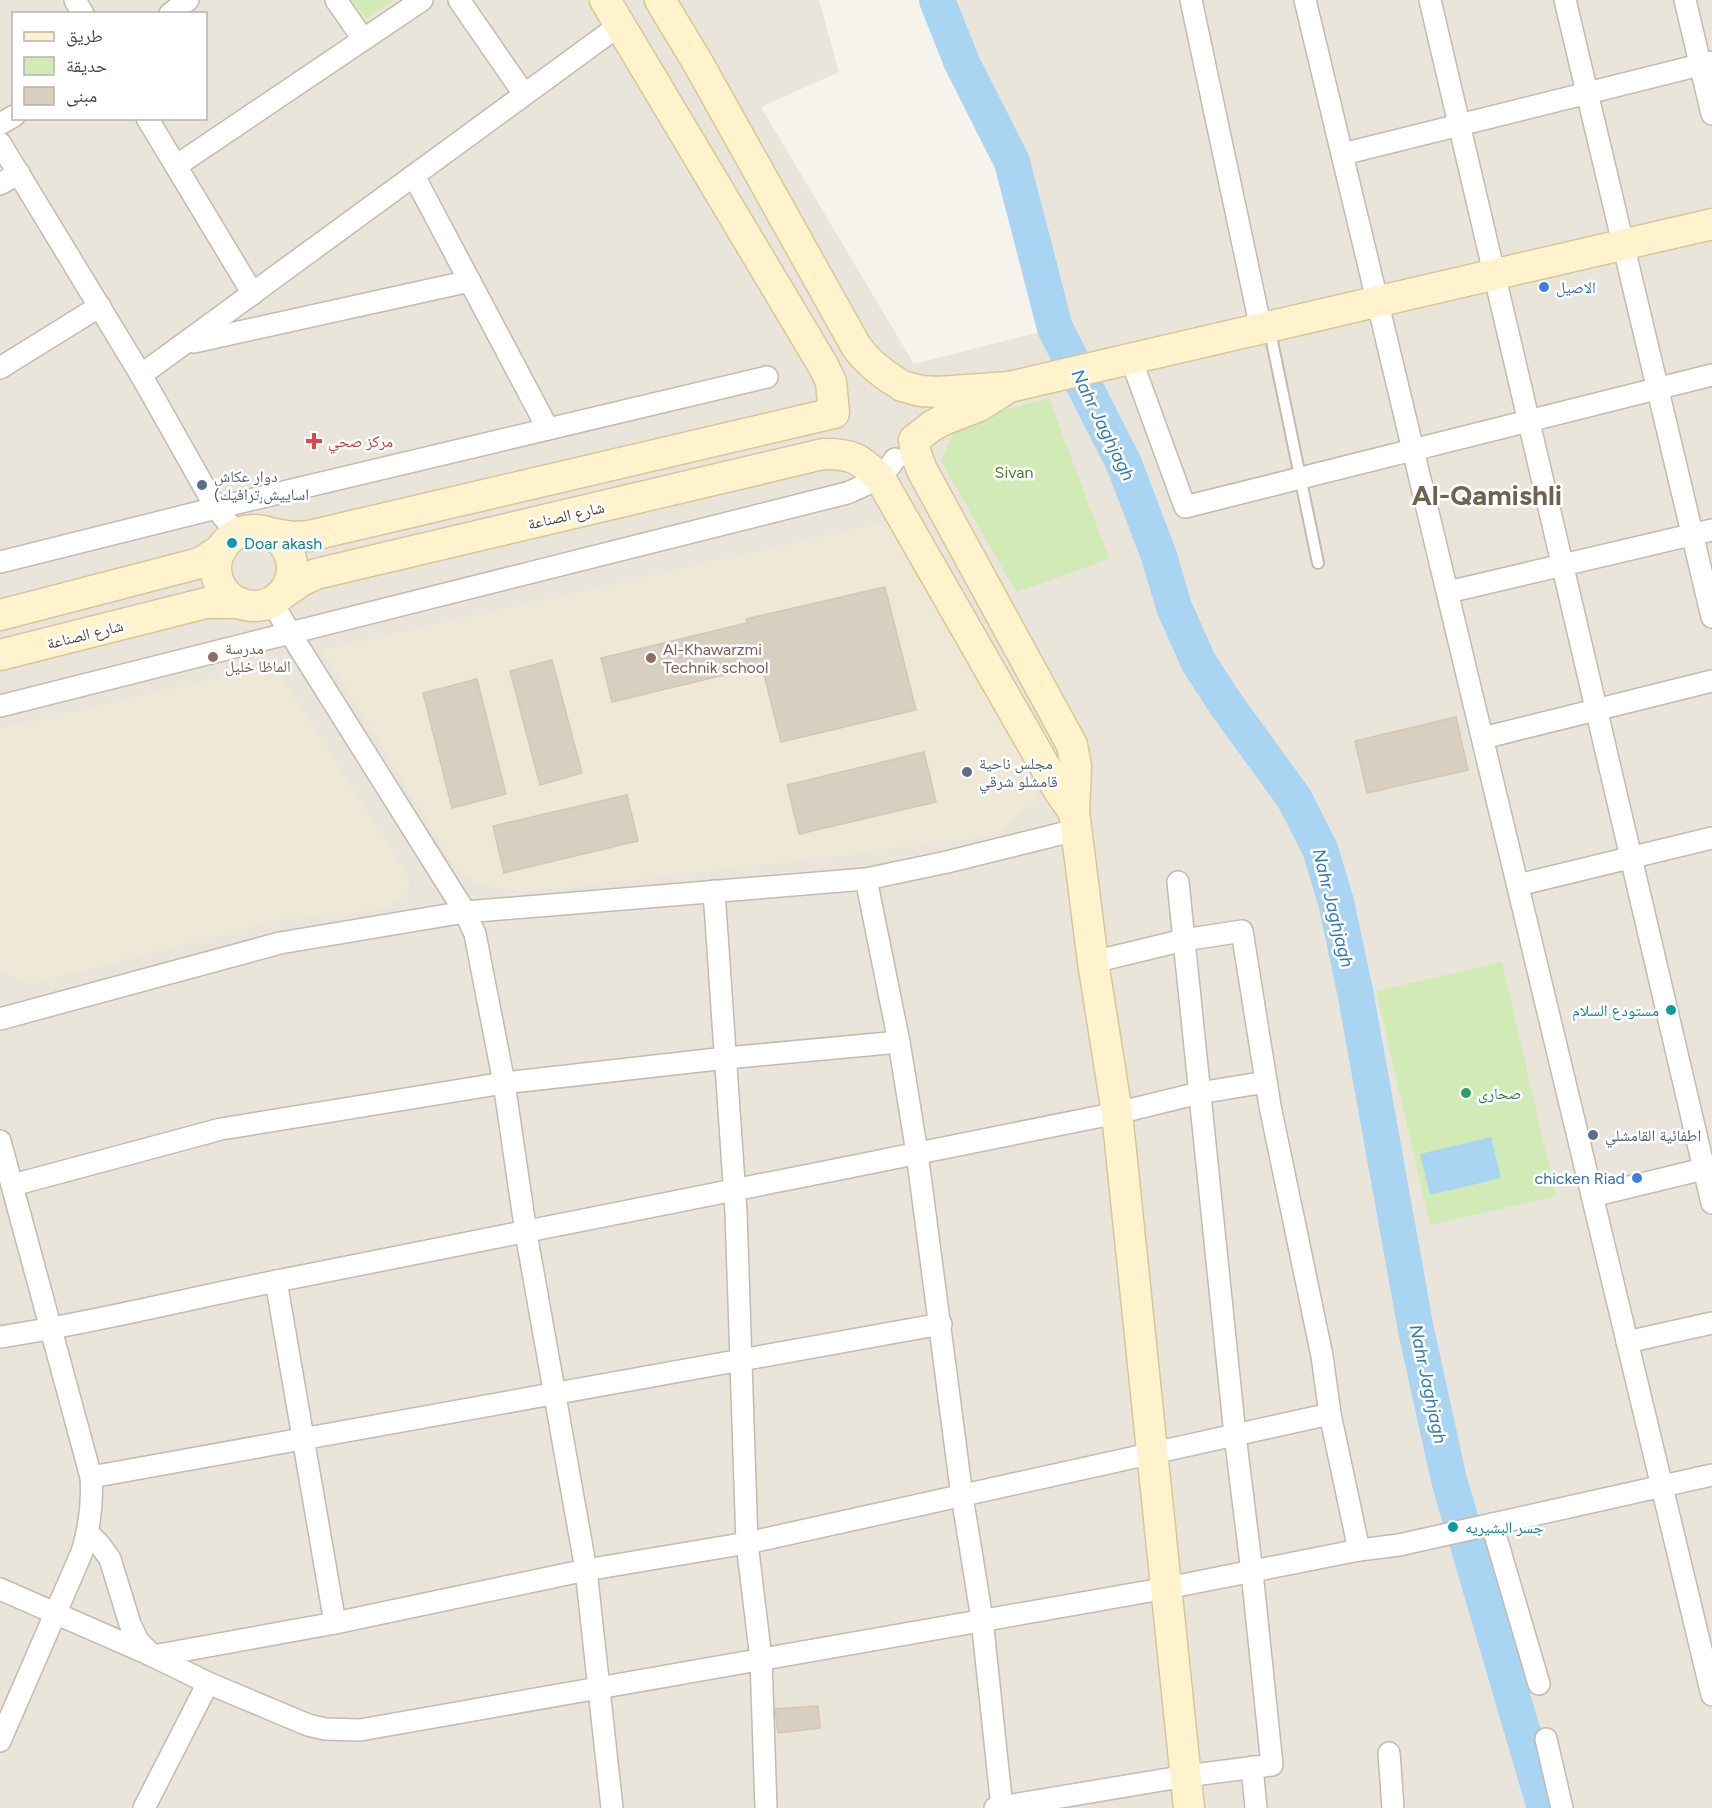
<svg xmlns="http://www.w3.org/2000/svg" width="1712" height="1808" font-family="Figtree,'Noto Naskh Arabic',sans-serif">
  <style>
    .residential { fill: #eae5da; fill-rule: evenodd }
    .education { fill: #efe8d6 }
    .green { fill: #d2eab5 }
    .water { fill: #a9d4f2 }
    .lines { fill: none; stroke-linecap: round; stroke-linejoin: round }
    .river { stroke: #a9d4f2; stroke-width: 36 }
    .building { fill: #d8cfc1; stroke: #d3c7b4; stroke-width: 1.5 }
    .lane-casing { stroke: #c2bbae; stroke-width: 14 }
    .street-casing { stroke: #c2bbae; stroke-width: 24 }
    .secondary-casing { stroke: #d6c79b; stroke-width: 33 }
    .lane { stroke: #fff; stroke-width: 10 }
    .street { stroke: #fff; stroke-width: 21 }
    .secondary { stroke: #fff3cd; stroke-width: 30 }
    .shop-dot { fill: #3f7fe0; stroke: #fff; stroke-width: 2 }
    .health-dot { fill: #e0444e; stroke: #fff; stroke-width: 2 }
    .service-dot { fill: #5c6f8a; stroke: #fff; stroke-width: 2 }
    .culture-dot { fill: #0f9aa8; stroke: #fff; stroke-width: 2 }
    .education-dot { fill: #8d6e63; stroke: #fff; stroke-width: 2 }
    .leisure-dot { fill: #2e9e5b; stroke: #fff; stroke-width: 2 }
    .labels { text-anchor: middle; stroke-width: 5; stroke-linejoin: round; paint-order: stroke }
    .shop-label { font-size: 16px; fill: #366cbe; stroke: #fff; text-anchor: start }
    .health-label { font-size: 16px; fill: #be3a42; stroke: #fff; text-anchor: start }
    .park-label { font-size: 16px; fill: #4a7f2a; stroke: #fff }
    .service-label { font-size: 16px; fill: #4e5e75; stroke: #fff; text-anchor: start }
    .street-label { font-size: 16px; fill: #4b4439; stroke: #fff }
    .culture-label { font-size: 16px; fill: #0d838f; stroke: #fff; text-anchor: start }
    .education-label { font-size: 16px; fill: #785e54; stroke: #fff; text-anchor: start }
    .leisure-label { font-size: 16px; fill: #27864d; stroke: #fff; text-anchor: start }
    .water-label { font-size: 18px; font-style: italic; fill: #2e7ab2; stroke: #fff }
    .town-label { font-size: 28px; font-weight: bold; fill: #6e6250; stroke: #fff }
  </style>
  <rect width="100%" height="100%" fill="#f6f3ec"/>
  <path class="residential" d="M0 0H819L839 72 761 107 914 364 1055 328 1012 162 962 63 937 0H1712V1808H0ZM14 14H206V118H14Z"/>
  <g class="education">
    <path d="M887 522 1031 768 1028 778 1038 797 998 834 836 856 524 892 490 886 474 881 461 873 452 862 323 650Z"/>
    <path d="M274 665 408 876 410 886 405 897 384 908 279 920 28 984 0 969V729Z"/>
  </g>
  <g class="green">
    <path d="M352 0H393L366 19Z"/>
    <path d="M1049 398 1109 559 1016 592 941 461 958 422Z"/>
    <path d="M1502 962 1556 1196 1430 1225 1376 991Z"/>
  </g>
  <path class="water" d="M1491 1137 1501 1178 1430 1195 1420 1154Z"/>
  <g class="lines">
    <path class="river" d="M937 0 962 63 1012 162 1055 328 1124 464 1159 556 1174 607 1199 663 1225 703 1294 798 1320 849 1336 902 1355 991 1416 1330 1449 1480 1545 1808"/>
  </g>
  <g class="building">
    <path d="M885 587 916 710 781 742 763 670 758 671 757 667 612 702 601 658 747 623 746 619Z"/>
    <path d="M552 660 582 773 540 785 510 671Z"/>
    <path d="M477 679 506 794 452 808 423 693Z"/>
    <path d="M1456 717 1468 770 1367 793 1355 741Z"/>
    <path d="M924 752 936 802 799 834 787 785Z"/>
    <path d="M627 795 638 841 504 873 493 826Z"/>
    <path d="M818 1706 820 1728 778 1733 775 1709Z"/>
  </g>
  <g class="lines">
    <defs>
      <path id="lane" d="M1269 327 1318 563"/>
      <g id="street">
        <path d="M75 0 83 14"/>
        <path d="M336 0 363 39"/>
        <path d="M459 0 524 94"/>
        <path d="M1191 0 1261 329"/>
        <path d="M1305 0 1712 1695"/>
        <path d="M1430 0 1712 1203"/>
        <path d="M1565 0 1712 617"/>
        <path d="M1685 0 1712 114"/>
        <path d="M170 14 188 0"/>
        <path d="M147 118 253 294"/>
        <path d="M0 124 14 116"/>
        <path d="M0 143 141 375 216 508 237 534"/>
        <path d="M1343 154 1712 62"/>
        <path d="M176 166 422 0"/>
        <path d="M414 176 548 429"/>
        <path d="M0 184 19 173"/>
        <path d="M194 342 470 281"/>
        <path d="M1131 359 1185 507 1712 375"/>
        <path d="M0 368 100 306"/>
        <path d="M141 375 621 24"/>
        <path d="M0 562 216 508 767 377"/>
        <path d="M1448 592 1712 530"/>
        <path d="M272 602 290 633 465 912 475 934 504 1083 526 1233 586 1570 612 1808"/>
        <path d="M0 706 847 493C869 484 882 479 895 459"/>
        <path d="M1483 738 1712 681"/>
        <path d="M866 879 899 1042 917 1153 962 1496 982 1619 1002 1808"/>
        <path d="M1518 885 1712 838"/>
        <path d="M714 891 736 1212 747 1543 761 1659 766 1808"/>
        <path d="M1093 962 1184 940 1242 931 1270 1106 1322 1356 1330 1414 1359 1550"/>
        <path d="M0 1019 280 943 465 912 866 879 947 862 1076 830"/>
        <path d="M0 1141 91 1477C93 1504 90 1526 82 1552L0 1741"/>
        <path d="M13 1185 221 1129 504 1083 726 1058 899 1042"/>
        <path d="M1592 1196 1712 1167"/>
        <path d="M276 1281 335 1623"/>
        <path d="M0 1337C98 1322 194 1297 292 1278 567 1225 842 1168 1117 1113L1199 1093 1266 1082"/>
        <path d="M1627 1342 1712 1323"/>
        <path d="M91 1477 941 1324"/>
        <path d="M1492 1524 1539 1684"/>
        <path d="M88 1533 100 1545 110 1559 130 1624 138 1641 153 1656 208 1683 308 1725 325 1729 360 1730 1167 1588 1359 1550 1399 1545 1712 1475"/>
        <path d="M0 1589 153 1656 335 1623 586 1570 747 1543 1330 1414"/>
        <path d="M1546 1739 1562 1808"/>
        <path d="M1389 1753 1393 1808"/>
        <path d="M1252 1767 1256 1808"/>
        <path d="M144 1808 208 1683"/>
        <path d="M995 1808 1186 1776 1272 1765 1252 1572 1235 1435 1178 882"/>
      </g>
      <g id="secondary">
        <path d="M660 0 698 63 856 346C867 362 880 372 896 382"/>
        <path d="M902 386 921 391 938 392 1009 387 1712 224"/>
        <path d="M1009 387 979 406 943 420 932 426 914 440 916 454 922 470 1072 745 1076 766 1074 812 1093 962 1117 1113 1189 1808"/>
        <circle cx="254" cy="568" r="38"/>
        <path d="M269 533 293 537 309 536 834 413 831 382 824 367 605 0"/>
        <path d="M281 595 301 581 316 574 823 454C851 453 860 459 880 478L1059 791 1074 812"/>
        <path d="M0 615 200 563 222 549"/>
        <path d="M0 655 206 603H240"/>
      </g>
    </defs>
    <use href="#lane" class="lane-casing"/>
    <use href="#street" class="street-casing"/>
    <use href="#secondary" class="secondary-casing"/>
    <use href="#lane" class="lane"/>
    <use href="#street" class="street"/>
    <use href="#secondary" class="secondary"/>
  </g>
  <g class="shop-dot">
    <circle cx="1544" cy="287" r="6"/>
    <circle cx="1637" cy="1178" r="6"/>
  </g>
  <path class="health-dot" d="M311 432h6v6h6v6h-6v6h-6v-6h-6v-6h6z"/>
  <g class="service-dot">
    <circle cx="202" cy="485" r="6"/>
    <circle cx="967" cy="772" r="6"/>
    <circle cx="1593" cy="1135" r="6"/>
  </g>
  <g class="culture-dot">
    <circle cx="232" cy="543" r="6"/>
    <circle cx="1671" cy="1010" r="6"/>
    <circle cx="1453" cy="1527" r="6"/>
  </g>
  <g class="education-dot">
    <circle cx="213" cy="657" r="6"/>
    <circle cx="651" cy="658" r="6"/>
  </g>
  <circle class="leisure-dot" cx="1466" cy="1093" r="6"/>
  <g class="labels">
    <g class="shop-label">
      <text x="1556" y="293">الاصيل</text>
      <text x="1625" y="1184" text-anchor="end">chicken Riad</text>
    </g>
    <g class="health-label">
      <text x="328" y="447">مركز صحي</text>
    </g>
    <g class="park-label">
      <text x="1014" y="478">Sivan</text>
    </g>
    <g class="service-label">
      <text x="214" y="482">دوار عكاش<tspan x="214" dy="18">(اساييش٫ترافيك</tspan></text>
      <text x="979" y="769">مجلس ناحية<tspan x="979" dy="18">قامشلو شرقي</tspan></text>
      <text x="1605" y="1141">اطفائية القامشلي</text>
    </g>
    <g class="street-label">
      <text transform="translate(566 515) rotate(-13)" y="6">شارع الصناعة</text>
      <text transform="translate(85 634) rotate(-14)" y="6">شارع الصناعة</text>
    </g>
    <g class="culture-label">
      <text x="244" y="549">Doar akash</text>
      <text x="1659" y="1016" text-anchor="end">مستودع السلام</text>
      <text x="1465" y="1533">جسر البشيريه</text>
    </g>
    <g class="education-label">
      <text x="225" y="654">مدرسة<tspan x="225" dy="18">الماظا خليل</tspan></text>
      <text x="663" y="655">Al-Khawarzmi<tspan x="663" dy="18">Technik school</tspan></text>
    </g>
    <g class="leisure-label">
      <text x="1478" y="1099">صحارى</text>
    </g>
    <g class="water-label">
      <text transform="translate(1103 425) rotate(64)" y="6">Nahr Jaghjagh</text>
      <text transform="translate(1333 908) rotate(76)" y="6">Nahr Jaghjagh</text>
      <text transform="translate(1428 1384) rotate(78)" y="6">Nahr Jaghjagh</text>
    </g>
    <g class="town-label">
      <text x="1487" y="505">Al-Qamishli</text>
    </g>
  </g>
  <rect x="12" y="12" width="195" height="108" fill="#ffffff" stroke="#b7b4b0" stroke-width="1.5"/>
  <rect x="24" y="32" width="30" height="9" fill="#fff3cd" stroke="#b7b4b0" stroke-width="1.5"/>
  <text x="66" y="42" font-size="18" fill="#4b4439">طريق</text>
  <rect x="24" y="57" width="30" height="18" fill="#d2eab5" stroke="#b7b4b0" stroke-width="1.5"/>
  <text x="66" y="72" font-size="18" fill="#4b4439">حديقة</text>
  <rect x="24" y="87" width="30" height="18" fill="#d8cfc1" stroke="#b7b4b0" stroke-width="1.5"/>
  <text x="66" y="102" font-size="18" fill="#4b4439">مبنى</text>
</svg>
